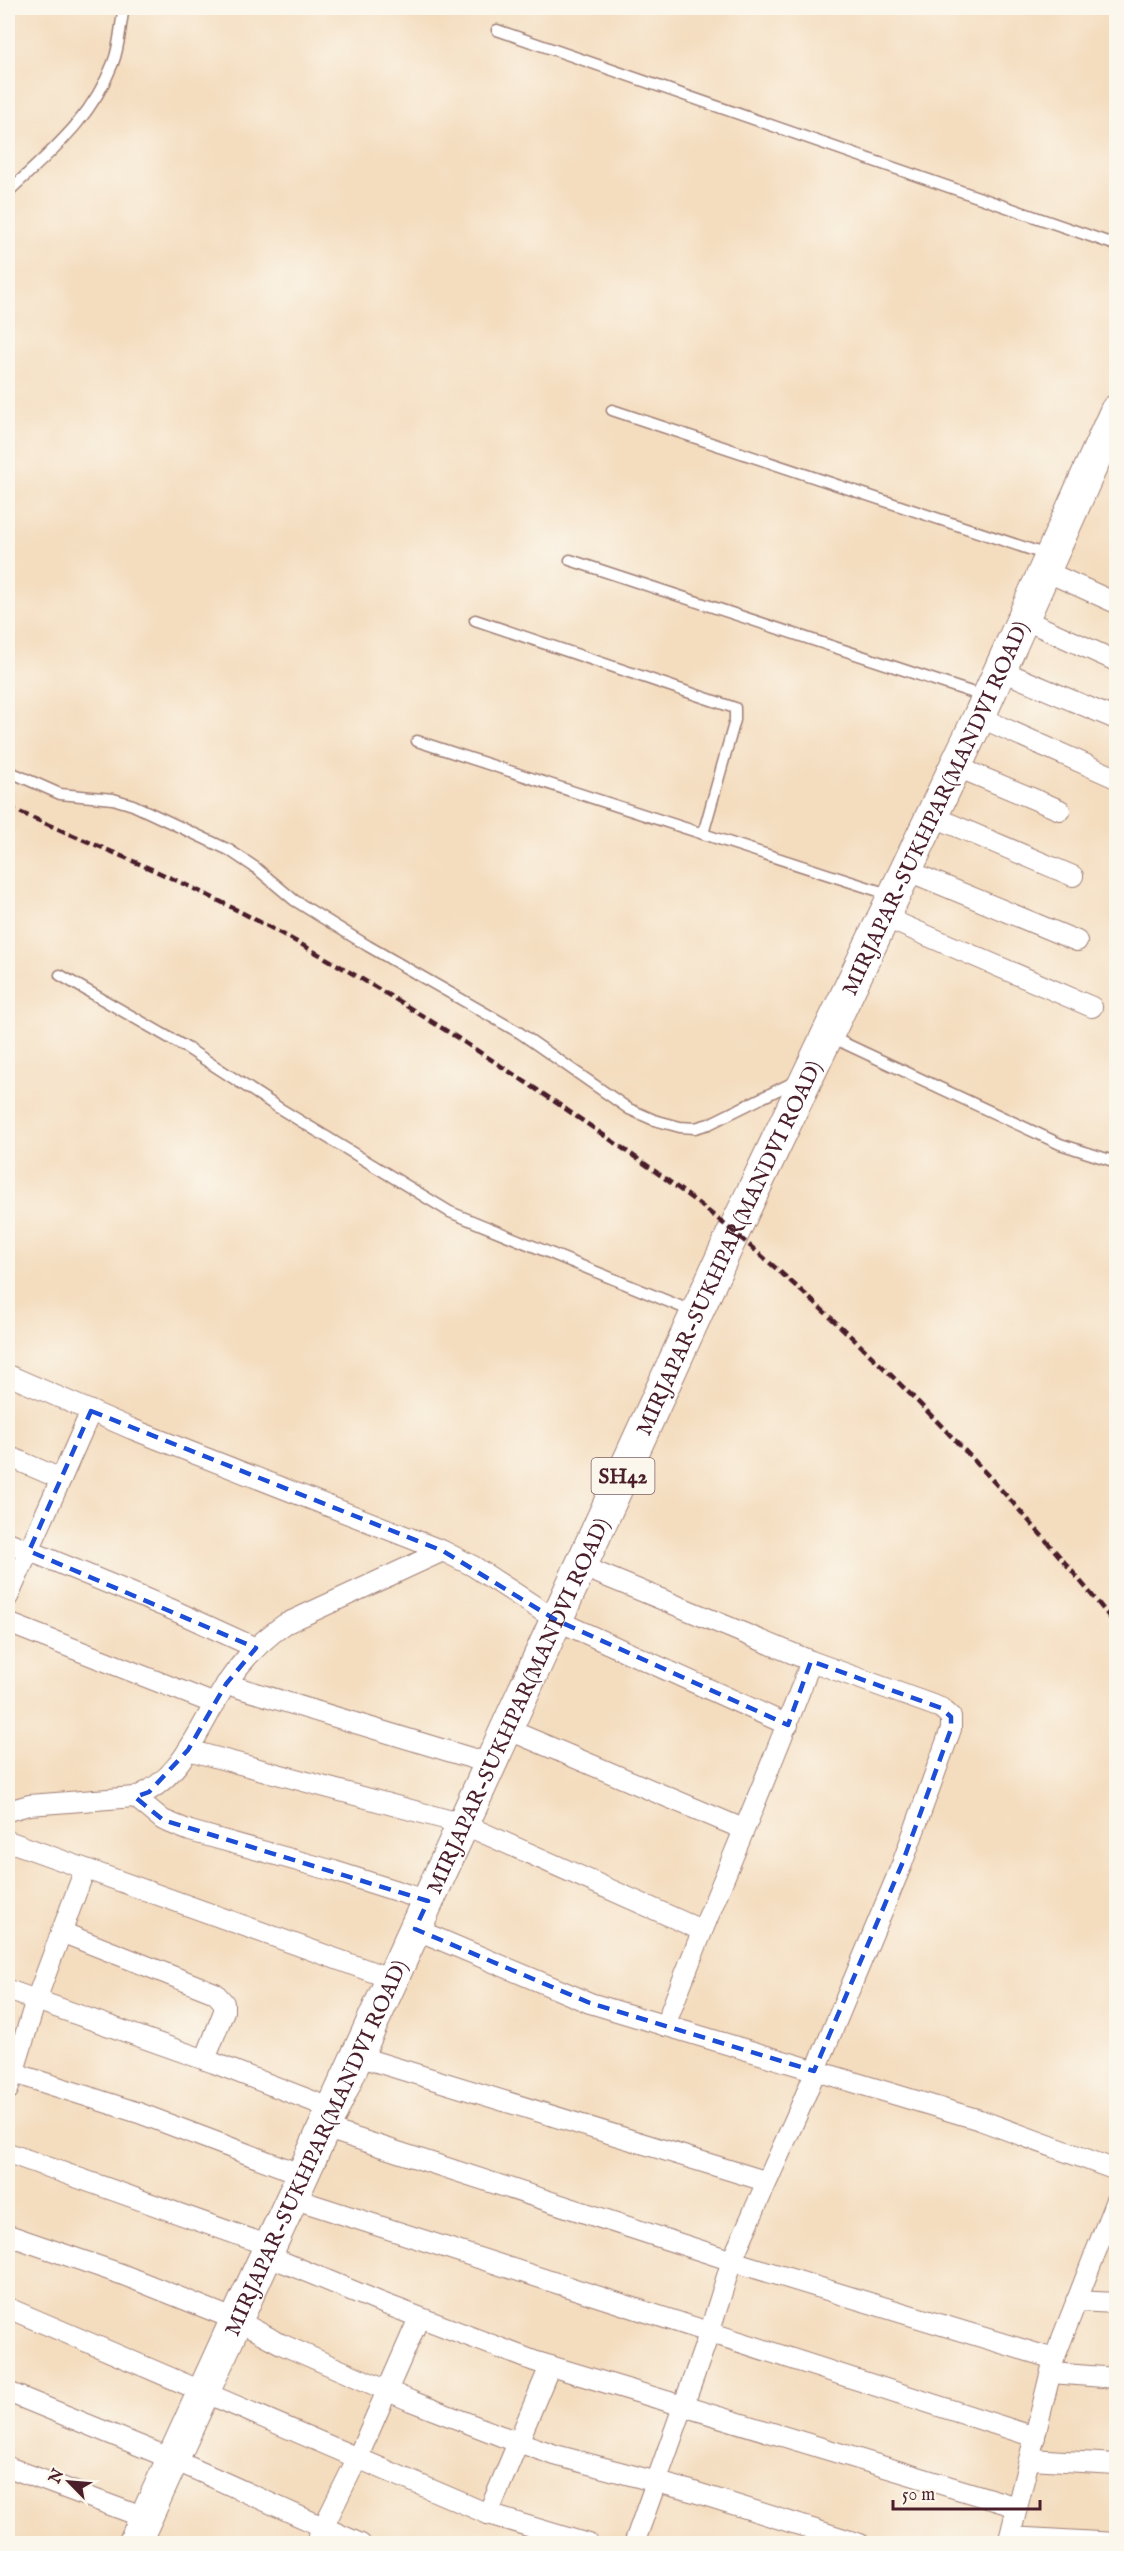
<svg xmlns="http://www.w3.org/2000/svg" width="1124" height="2551" font-family="'IM FELL English',serif">
  <style>
    .lines { fill: none; stroke-linecap: round; stroke-linejoin: round }
    .service-casing { stroke: #9f7e75; stroke-width: 13 }
    .minor-casing { stroke: #9f7e75; stroke-width: 22 }
    .primary-casing { stroke: #9f7e75; stroke-width: 34 }
    .service { stroke: #fff; stroke-width: 10 }
    .minor { stroke: #fff; stroke-width: 20 }
    .primary { stroke: #fff; stroke-width: 32 }
    .rail { stroke: #4a1f2b; stroke-width: 4.5; stroke-dasharray: 9 4.5; stroke-linecap: butt }
    .marked { fill: none; stroke: #1d4ed8; stroke-width: 4.5; stroke-dasharray: 12 8; stroke-linejoin: round }
    .labels { text-anchor: middle; stroke-width: 4.5; stroke-linejoin: round; paint-order: stroke }
    .shield { fill: #fbf7ec; stroke: #7f6065; stroke-width: 1.5 }
    .shield-label { font-size: 21px; font-weight: bold; fill: #4a1f2b }
    .street-label { font-size: 22px; fill: #4a1f2b; stroke: #fbf7ec }
  </style>
  <rect width="100%" height="100%" fill="#fbf7ec"/>
  <filter id="ink" filterUnits="userSpaceOnUse"><feTurbulence type="fractalNoise" baseFrequency=".0167" numOctaves="2"/><feDisplacementMap in="SourceGraphic" scale="12" xChannelSelector="R" yChannelSelector="G"/><feConvolveMatrix kernelMatrix="1 2 1 2 8 2 1 2 1" color-interpolation-filters="sRGB"/></filter>
  <filter id="wash" filterUnits="userSpaceOnUse"><feTurbulence type="fractalNoise" baseFrequency=".008" numOctaves="4" result="noise"/><feDisplacementMap in="SourceGraphic" scale="24" xChannelSelector="R" yChannelSelector="G"/><feGaussianBlur stdDeviation="1.35" result="paint"/><feColorMatrix in="noise" values="0 0 0 0 0 0 0 0 0 0 0 0 0 0 0 0 0 1.4 0 .05"/><feComposite in="paint" operator="in"/></filter>
  <g filter="url(#wash)">
    <rect width="100%" height="100%" fill="#f4ddbf"/>
  </g>
  <g filter="url(#ink)">
    <g class="lines">
      <defs>
        <g id="service">
          <path d="M497 30 1116 245"/>
          <path d="M8 192C51 151 91 120 113 63 120 46 120 25 124 8"/>
          <path d="M612 410 1047 555"/>
          <path d="M570 560 986 697"/>
          <path d="M475 620 735 708V720L703 834"/>
          <path d="M417 741 891 895"/>
          <path d="M8 771 60 794 113 799 133 805 229 850 256 868 294 900 368 946 520 1033 629 1109 654 1120 680 1127 695 1128 709 1124 798 1080"/>
          <path d="M60 975 187 1048 279 1108 450 1212 694 1312"/>
          <path d="M831 1037 1060 1144 1116 1162"/>
        </g>
        <g id="minor">
          <path d="M1045 571 1116 603"/>
          <path d="M1023 619 1116 661"/>
          <path d="M1000 670 1116 719"/>
          <path d="M979 717 1116 778"/>
          <path d="M955 766 1060 810"/>
          <path d="M932 816 1073 876"/>
          <path d="M906 870 1077 941"/>
          <path d="M884 917 1092 1007"/>
          <path d="M8 1375 132 1429 443 1551 473 1566 556 1620 788 1725"/>
          <path d="M8 1456 61 1479 8 1597"/>
          <path d="M61 1479 91 1411"/>
          <path d="M8 1542 173 1610 256 1648"/>
          <path d="M581 1566 811 1661 941 1708 951 1717V1729L902 1864 800 2108 732 2260 709 2334 634 2544"/>
          <path d="M8 1623 215 1704"/>
          <path d="M226 1684 491 1764"/>
          <path d="M507 1729 743 1829"/>
          <path d="M188 1750 463 1824 701 1930"/>
          <path d="M135 1797 163 1820 190 1831 334 1871 428 1901"/>
          <path d="M8 1811 29 1805 135 1797C183 1780 201 1722 227 1683 242 1660 262 1640 285 1624L443 1551"/>
          <path d="M8 1841 392 1979"/>
          <path d="M415 1929 590 2003 980 2120 1116 2170"/>
          <path d="M61 1932 215 1993 224 2003V2011L205 2060"/>
          <path d="M8 1990 214 2063 333 2109"/>
          <path d="M665 2026C711 1903 766 1784 811 1661"/>
          <path d="M357 2056 765 2181"/>
          <path d="M8 2071 139 2113 303 2175"/>
          <path d="M8 2090 36 2000 85 1869"/>
          <path d="M324 2128 745 2265 1054 2359"/>
          <path d="M8 2153 270 2246"/>
          <path d="M292 2198 1035 2437"/>
          <path d="M8 2235 121 2274 236 2320 281 2344 411 2401 501 2436 555 2455 691 2491 860 2544"/>
          <path d="M266 2255 377 2301 534 2361 1017 2507"/>
          <path d="M1076 2301 1116 2303"/>
          <path d="M8 2308 488 2514 588 2544"/>
          <path d="M1051 2373 1116 2378"/>
          <path d="M8 2392 172 2459 361 2544"/>
          <path d="M1030 2459 1116 2464"/>
          <path d="M8 2467 145 2518"/>
          <path d="M488 2514 550 2366"/>
          <path d="M1010 2537 1116 2543"/>
          <path d="M315 2544 357 2459 419 2318"/>
          <path d="M1008 2544 1054 2359 1116 2200"/>
        </g>
        <g id="primary">
          <path id="s1" d="M134 2544 734 1231 979 717 1116 411"/>
        </g>
      </defs>
      <use href="#service" class="service-casing"/>
      <use href="#minor" class="minor-casing"/>
      <use href="#primary" class="primary-casing"/>
      <use href="#service" class="service"/>
      <use href="#minor" class="minor"/>
      <use href="#primary" class="primary"/>
      <path class="rail" d="M8 807C82 840 159 870 231 907 347 966 459 1037 567 1110 624 1149 683 1189 736 1234 875 1351 1003 1483 1116 1625"/>
    </g>
  </g>
  <path class="marked" d="M91 1411 443 1551 556 1620 788 1725 811 1661 941 1708 951 1717V1729L902 1864 814 2071 590 2003 415 1929 428 1901 163 1820 135 1797 149 1792 188 1750 226 1684 256 1648 29 1551Z"/>
  <g class="labels">
    <rect class="shield" x="591.5" y="1458" width="63" height="36" rx="4.5"/>
    <g class="shield-label">
      <text x="623" y="1483">SH42</text>
    </g>
    <g class="street-label">
      <text dy="8" stroke="none"><textPath href="#s1" startOffset="1912">MIRJAPAR-SUKHPAR(MANDVI ROAD)</textPath></text>
      <text dy="8" stroke="none"><textPath href="#s1" startOffset="1426">MIRJAPAR-SUKHPAR(MANDVI ROAD)</textPath></text>
      <text dy="8" stroke="none"><textPath href="#s1" startOffset="922">MIRJAPAR-SUKHPAR(MANDVI ROAD)</textPath></text>
      <text dy="8" stroke="none"><textPath href="#s1" startOffset="436">MIRJAPAR-SUKHPAR(MANDVI ROAD)</textPath></text>
    </g>
  </g>
  <rect width="1124" height="2551" fill="none" stroke="#fbf7ec" stroke-width="30"/>
  <g transform="translate(69 2482) rotate(295)" stroke="#fbf7ec" stroke-width="4.5" paint-order="stroke">
  <path d="M0-4.5L10 22L0 15L-10 22Z" fill="#4a1f2b"/>
  <text y="-9" font-size="16" font-weight="bold" text-anchor="middle" fill="#4a1f2b">N</text>
  </g>
  <path d="M893 2500v9h147v-9" fill="none" stroke="#4a1f2b" stroke-width="3"/>
  <text x="902" y="2500" font-size="18" fill="#4a1f2b" stroke="#fbf7ec" stroke-width="4.5" paint-order="stroke">50 m</text>
</svg>
